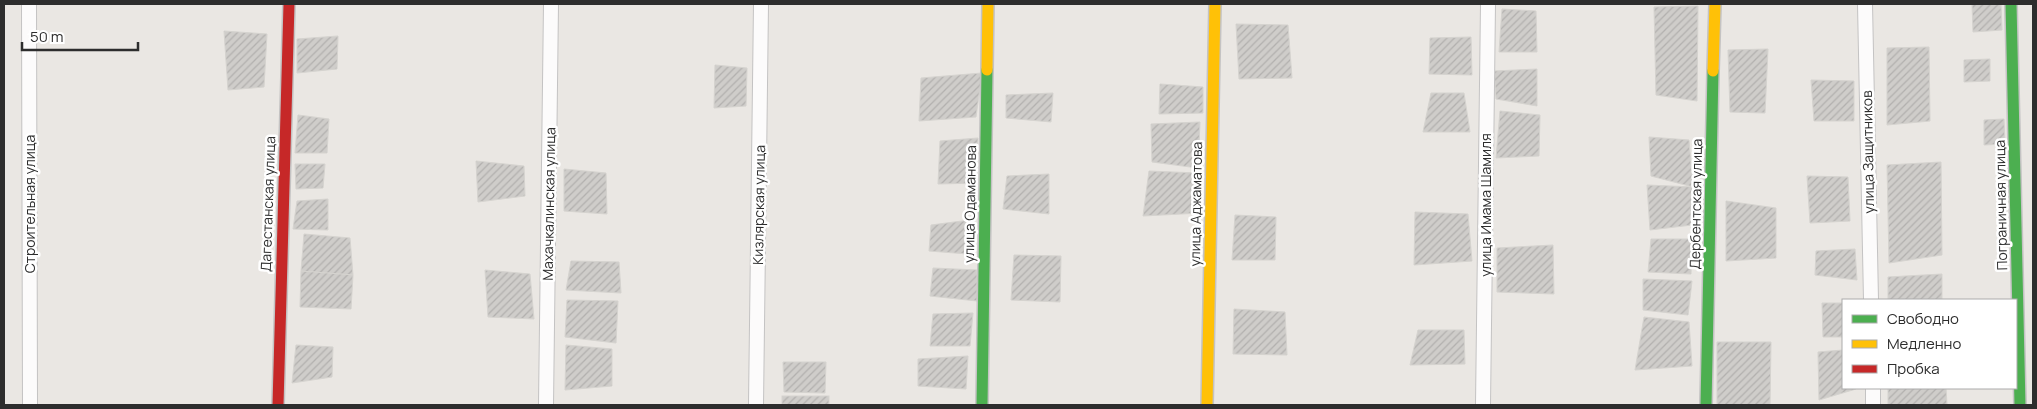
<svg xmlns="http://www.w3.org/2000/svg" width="2037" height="409" font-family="Manrope,sans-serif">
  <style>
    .building { fill: url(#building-hatch); stroke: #d5d3cf }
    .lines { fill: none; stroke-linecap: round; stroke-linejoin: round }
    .street-casing { stroke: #c4c3c3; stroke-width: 16 }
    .fast-casing { stroke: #c4c3c3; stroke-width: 14 }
    .slow-casing { stroke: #c4c3c3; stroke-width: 14 }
    .jam-casing { stroke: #c4c3c3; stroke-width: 14 }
    .street { stroke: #fcfbfb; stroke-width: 14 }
    .fast { stroke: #4caf50; stroke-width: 11 }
    .slow { stroke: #ffc107; stroke-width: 11 }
    .jam { stroke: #c62828; stroke-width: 11 }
    .labels { text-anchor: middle; stroke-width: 5; stroke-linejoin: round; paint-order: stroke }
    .street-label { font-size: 14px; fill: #2d2d2d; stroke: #fff }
  </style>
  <defs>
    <pattern id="building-hatch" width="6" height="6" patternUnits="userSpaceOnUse" patternTransform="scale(1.25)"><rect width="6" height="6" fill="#cfcdca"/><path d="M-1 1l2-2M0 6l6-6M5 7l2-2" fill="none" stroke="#b2b0ae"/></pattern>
  </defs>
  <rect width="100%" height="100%" fill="#eae7e3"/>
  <g class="building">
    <path d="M1972 4H2001L2002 30 1973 32Z"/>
    <path d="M1698 6 1697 101 1656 95 1654 7Z"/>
    <path d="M1502 9 1536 11 1537 52H1499Z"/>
    <path d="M1236 24 1288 25 1292 78 1239 79Z"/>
    <path d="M224 31 267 34 264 87 228 90Z"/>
    <path d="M338 36 337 69 297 73V39Z"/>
    <path d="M1471 37 1472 75 1429 74 1430 38Z"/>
    <path d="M1929 47 1930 121 1887 125V48Z"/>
    <path d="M1768 49 1765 113 1730 112 1728 50Z"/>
    <path d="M1990 59V81L1964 82V60Z"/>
    <path d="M715 65 747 68 746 106 714 108Z"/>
    <path d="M1537 69V106L1496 99 1494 71Z"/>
    <path d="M982 73 976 117 919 121 921 78Z"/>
    <path d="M1811 80 1854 81V121H1814Z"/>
    <path d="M1160 84 1203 87V113L1159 114Z"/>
    <path d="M1053 93 1051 122 1006 118V95Z"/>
    <path d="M1431 93H1464L1470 132H1423Z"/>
    <path d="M1500 111 1540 115 1539 156 1496 158Z"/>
    <path d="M298 115 329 119 327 153H295Z"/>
    <path d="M2004 119 2005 144 1984 145V120Z"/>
    <path d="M1200 122 1198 168 1152 162 1151 124Z"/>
    <path d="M1649 137 1689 140 1693 187 1651 176Z"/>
    <path d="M978 138 977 183 938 184 940 141Z"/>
    <path d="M476 161 524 166 525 196 478 202Z"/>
    <path d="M1941 162 1942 255 1889 263 1887 165Z"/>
    <path d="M295 164H325L323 188 296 189Z"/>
    <path d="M564 169 606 173 607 214 564 211Z"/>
    <path d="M1149 171 1197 173 1200 213 1143 216Z"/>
    <path d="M1049 174V214L1003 209 1007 176Z"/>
    <path d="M1807 176 1848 177 1850 221 1810 223Z"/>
    <path d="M1647 185 1693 187 1692 225 1650 230Z"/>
    <path d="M328 199V230L293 229 297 201Z"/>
    <path d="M1726 201 1776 208V258L1726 261Z"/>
    <path d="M1415 212 1468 214 1472 261 1414 265Z"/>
    <path d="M1235 215 1276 217 1275 260H1232Z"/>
    <path d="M970 220 968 254 929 251 931 225Z"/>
    <path d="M304 234 350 238 353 275 301 271Z"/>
    <path d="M1651 239H1692L1691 274 1648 272Z"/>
    <path d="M1553 245 1554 294 1497 292V248Z"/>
    <path d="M1855 249 1857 280 1815 275 1816 251Z"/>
    <path d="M1014 255 1061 256 1060 302 1011 300Z"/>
    <path d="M571 261 619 262 621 293 566 290Z"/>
    <path d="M933 268 977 270V301L930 296Z"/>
    <path d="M485 270 530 274 534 319 488 317Z"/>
    <path d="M301 271 353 275 351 309 300 307Z"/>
    <path d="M1942 274V300H1888V277Z"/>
    <path d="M1643 279 1692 281 1688 315 1643 310Z"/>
    <path d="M567 300 618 301 616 343 565 337Z"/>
    <path d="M1822 303H1843V337H1823Z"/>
    <path d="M1234 309 1285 312 1287 355 1233 354Z"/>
    <path d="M973 313 970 346H930L933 314Z"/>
    <path d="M1644 317 1689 322 1692 366 1635 370Z"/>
    <path d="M1418 330H1464L1465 364 1410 365Z"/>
    <path d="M1717 342H1771L1770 405H1717Z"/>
    <path d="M296 345 333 347 332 377 292 383Z"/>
    <path d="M566 345 612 349V386L565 390Z"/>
    <path d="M1843 350V388H1856V389L1819 400 1818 352Z"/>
    <path d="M968 356 966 389 918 386V359Z"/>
    <path d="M783 362H826L825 393 784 392Z"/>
    <path d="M1888 388H1946L1947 405H1888Z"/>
    <rect x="782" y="396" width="47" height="9"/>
  </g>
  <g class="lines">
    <defs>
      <g id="street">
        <path d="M29 4 30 405"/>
        <path d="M1865 4 1871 300"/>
        <path d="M1873 388V405"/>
        <path d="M546 405 551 4"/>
        <path d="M756 405 761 4"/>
        <path d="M1483 405 1488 4"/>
      </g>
      <g id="fast">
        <path d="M2011 4 2020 405"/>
        <path d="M982 405 987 70"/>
        <path d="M1706 405 1713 71"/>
      </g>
      <g id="slow">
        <path d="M987 70 988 4"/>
        <path d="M1713 71 1715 4"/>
        <path d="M1207 405 1215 4"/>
      </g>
      <path id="jam" d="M278 405 289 4"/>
    </defs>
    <use href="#street" class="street-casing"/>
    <use href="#fast" class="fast-casing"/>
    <use href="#slow" class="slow-casing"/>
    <use href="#jam" class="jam-casing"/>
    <use href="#street" class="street"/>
    <use href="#fast" class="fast"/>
    <use href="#slow" class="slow"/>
    <use href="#jam" class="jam"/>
  </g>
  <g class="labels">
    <g class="street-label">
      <text transform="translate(1868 152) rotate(-91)" y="5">улица Защитников</text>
      <text transform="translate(30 204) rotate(-90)" y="5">Строительная улица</text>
      <text transform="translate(268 204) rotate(-88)" y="5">Дагестанская улица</text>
      <text transform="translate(549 204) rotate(-89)" y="5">Махачкалинская улица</text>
      <text transform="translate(970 204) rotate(-89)" y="5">улица Одаманова</text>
      <text transform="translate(1196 204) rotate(-89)" y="5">улица Аджаматова</text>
      <text transform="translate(1696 204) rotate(-89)" y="5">Дербентская улица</text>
      <text transform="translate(759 205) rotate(-89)" y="5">Кизлярская улица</text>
      <text transform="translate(1486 205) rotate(-90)" y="5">улица Имама Шамиля</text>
      <text transform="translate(2001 205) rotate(-91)" y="5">Пограничная улица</text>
    </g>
  </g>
  <rect width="2037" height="409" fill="none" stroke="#2d2d2d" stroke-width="10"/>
  <rect x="1842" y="299" width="175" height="90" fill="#ffffff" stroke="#ababab"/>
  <rect x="1852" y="315" width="25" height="8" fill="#4caf50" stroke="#ababab"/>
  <text x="1887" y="324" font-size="15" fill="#2d2d2d">Свободно</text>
  <rect x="1852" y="340" width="25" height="8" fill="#ffc107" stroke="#ababab"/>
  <text x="1887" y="349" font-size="15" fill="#2d2d2d">Медленно</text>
  <rect x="1852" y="365" width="25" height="8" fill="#c62828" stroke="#ababab"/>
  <text x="1887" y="374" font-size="15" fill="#2d2d2d">Пробка</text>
  <path d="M22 42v8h116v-8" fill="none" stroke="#2d2d2d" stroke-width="2.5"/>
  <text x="30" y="42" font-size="15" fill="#2d2d2d" stroke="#ffffff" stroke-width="4" paint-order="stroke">50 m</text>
</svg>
